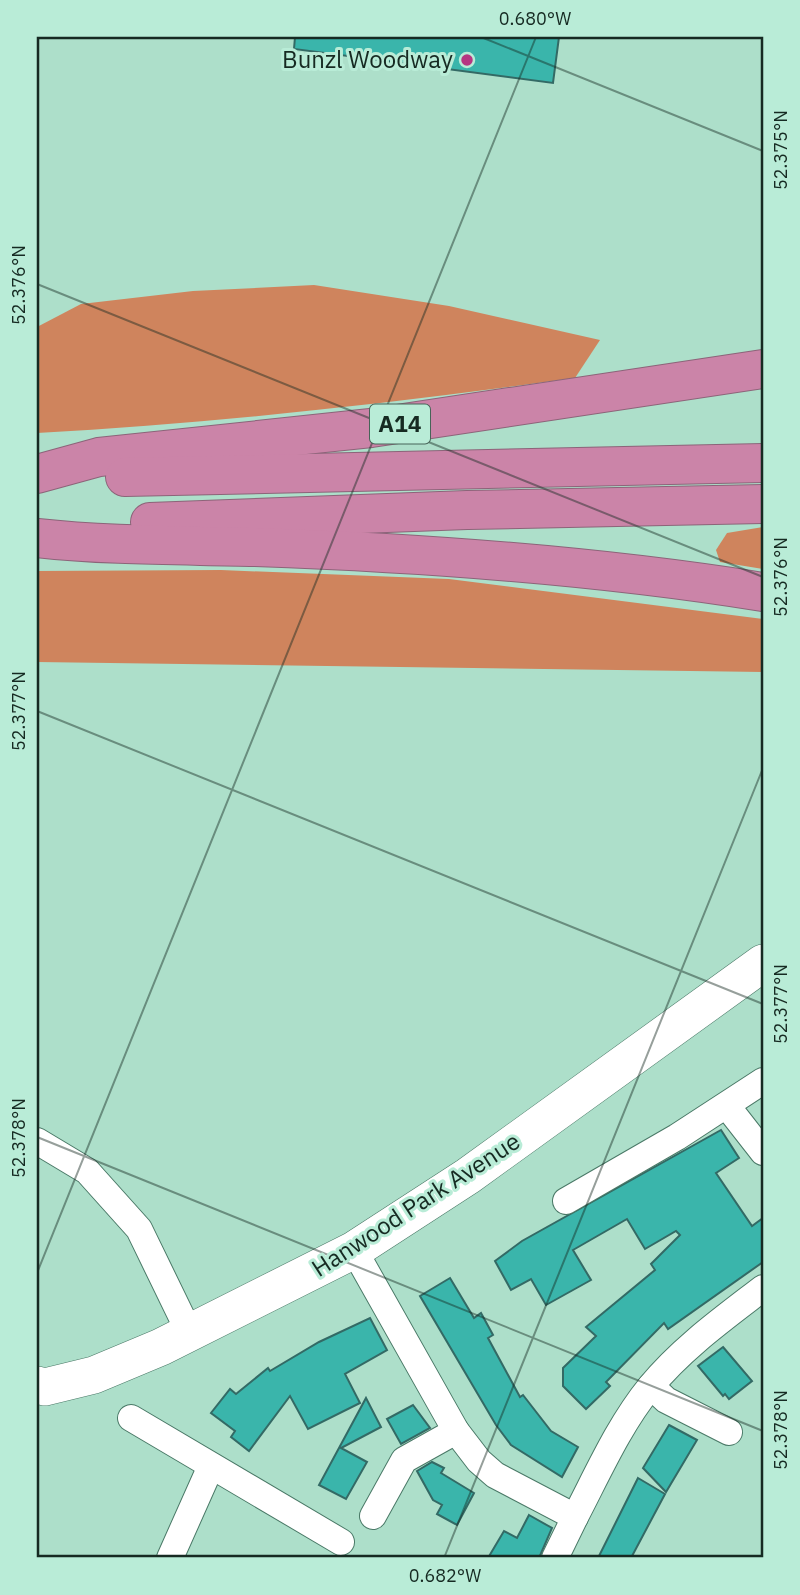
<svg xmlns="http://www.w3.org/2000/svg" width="800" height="1595" font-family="'IBM Plex Sans',sans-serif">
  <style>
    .forest { fill: #cf845d }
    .building { fill: #3ab5ab; stroke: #336a65; stroke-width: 2 }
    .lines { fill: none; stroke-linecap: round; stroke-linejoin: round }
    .street-casing { stroke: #4a7967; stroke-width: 28 }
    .secondary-casing { stroke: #4a7967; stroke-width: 38 }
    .highway-casing { stroke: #8c6479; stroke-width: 40 }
    .street { stroke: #fff; stroke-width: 26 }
    .secondary { stroke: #fff; stroke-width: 37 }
    .highway { stroke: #cb84a8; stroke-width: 38 }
    .ticks { fill: none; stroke: #162a22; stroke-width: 2; stroke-opacity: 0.45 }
    .poi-dot { fill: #b53682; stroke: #b9ecd7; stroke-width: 2.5 }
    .labels { text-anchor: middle; stroke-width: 6; stroke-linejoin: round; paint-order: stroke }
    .shield { fill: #b9ecd7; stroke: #476458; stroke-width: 2 }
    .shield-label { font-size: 23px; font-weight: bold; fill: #162a22 }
    .poi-label { font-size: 24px; fill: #162a22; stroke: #b9ecd7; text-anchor: end }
    .street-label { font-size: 24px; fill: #162a22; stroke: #b9ecd7 }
    .neatline { fill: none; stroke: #162a22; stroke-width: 2.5 }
    .ticks-label { font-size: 18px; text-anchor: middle; fill: #162a22 }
  </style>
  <rect width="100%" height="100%" fill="#addfca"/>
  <g class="forest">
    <path d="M314 285 449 306 600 340 575 378C396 403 217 423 37 433V327L81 304 193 291Z"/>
    <path d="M763 527V569L720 562 716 550 727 533Z"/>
    <path d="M221 570 449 579 763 619V672L37 662V571Z"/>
  </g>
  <g class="building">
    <path d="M295 37H559L553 83 294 49Z"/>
    <path d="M721 1130 739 1158 716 1173 752 1226 763 1218V1262L668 1329 664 1323 606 1382 610 1386 586 1409 563 1386V1368L596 1336 586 1327 655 1270 651 1264 680 1235 676 1231 645 1249 627 1219 573 1250 591 1280 546 1305 531 1279 511 1290 495 1261 522 1241Z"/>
    <path d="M450 1278 474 1318 481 1313 493 1335 488 1338 520 1397 523 1395 551 1431 578 1447 562 1477 511 1445 496 1425 420 1296Z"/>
    <path d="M370 1318 387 1350 345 1374 360 1403 308 1429 290 1396 249 1451 231 1437 235 1431 211 1413 230 1389 236 1394 268 1368 270 1371 319 1342Z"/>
    <path d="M723 1347 752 1381 729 1399 725 1394 723 1396 698 1366Z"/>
    <path d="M366 1398 381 1427 341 1448 367 1462 346 1499 319 1485Z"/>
    <path d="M413 1405 430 1428 401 1444 387 1419Z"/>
    <path d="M669 1425 697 1440 666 1492 643 1468Z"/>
    <path d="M432 1462 444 1468 441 1473 474 1493 457 1525 437 1514 442 1505 433 1500 417 1471Z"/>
    <path d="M638 1478 665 1494 631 1558H598Z"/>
    <path d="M529 1515 552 1528 539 1558H488L504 1531 517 1538Z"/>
  </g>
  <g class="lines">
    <defs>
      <g id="street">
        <path d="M727 1106 763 1152"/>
        <path d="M37 1141 87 1171 139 1229 190 1334"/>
        <path d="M566 1201 677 1137 763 1081"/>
        <path d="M354 1250 456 1431 479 1461 495 1475 575 1517C598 1473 619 1425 650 1387 682 1348 724 1318 763 1288"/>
        <path d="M651 1386 666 1400 729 1432"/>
        <path d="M131 1418 341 1542"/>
        <path d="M373 1516 404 1460 456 1431"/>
        <path d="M170 1558 211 1466"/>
        <path d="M555 1558 575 1517"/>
      </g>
      <path id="secondary" d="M37 1385 45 1387 94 1375 161 1347 354 1250 468 1176 763 963"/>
      <g id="highway">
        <path d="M37 474 99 457 371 428 763 369"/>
        <path d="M125 477 763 463"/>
        <path d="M150 522 467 510 763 504"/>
        <path d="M37 538C110 546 181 545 255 547 425 553 595 565 763 592"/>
      </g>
    </defs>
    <use href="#street" class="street-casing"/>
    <use href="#secondary" class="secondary-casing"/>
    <use href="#highway" class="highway-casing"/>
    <use href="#street" class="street"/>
    <use href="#secondary" class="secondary"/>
    <use href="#highway" class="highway"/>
  </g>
  <path class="ticks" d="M481 37 763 151M37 284 763 577M37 711 763 1004M37 1137 763 1431M37 1273 536 37M444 1558 763 768"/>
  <circle class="poi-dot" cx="467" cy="60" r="7"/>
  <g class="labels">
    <rect class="shield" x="370" y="404.5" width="60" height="39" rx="5"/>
    <g class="shield-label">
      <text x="400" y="432">A14</text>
    </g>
    <g class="poi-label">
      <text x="453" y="68">Bunzl Woodway</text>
    </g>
    <g class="street-label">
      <text transform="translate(416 1205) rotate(-33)" y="8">Hanwood Park Avenue</text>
    </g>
  </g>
  <rect width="800" height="1595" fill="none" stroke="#b9ecd7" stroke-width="77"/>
  <rect x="38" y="38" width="724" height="1518" class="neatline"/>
  <g class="ticks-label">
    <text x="535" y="25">0.680°W</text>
    <text transform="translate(781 150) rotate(-90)" y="6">52.375°N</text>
    <text transform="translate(19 285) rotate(-90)" y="6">52.376°N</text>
    <text transform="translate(781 577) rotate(-90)" y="6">52.376°N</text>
    <text transform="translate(19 711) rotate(-90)" y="6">52.377°N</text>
    <text transform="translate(781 1004) rotate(-90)" y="6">52.377°N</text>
    <text transform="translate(19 1138) rotate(-90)" y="6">52.378°N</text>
    <text transform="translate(781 1430) rotate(-90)" y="6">52.378°N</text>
    <text x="445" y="1582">0.682°W</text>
  </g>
</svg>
